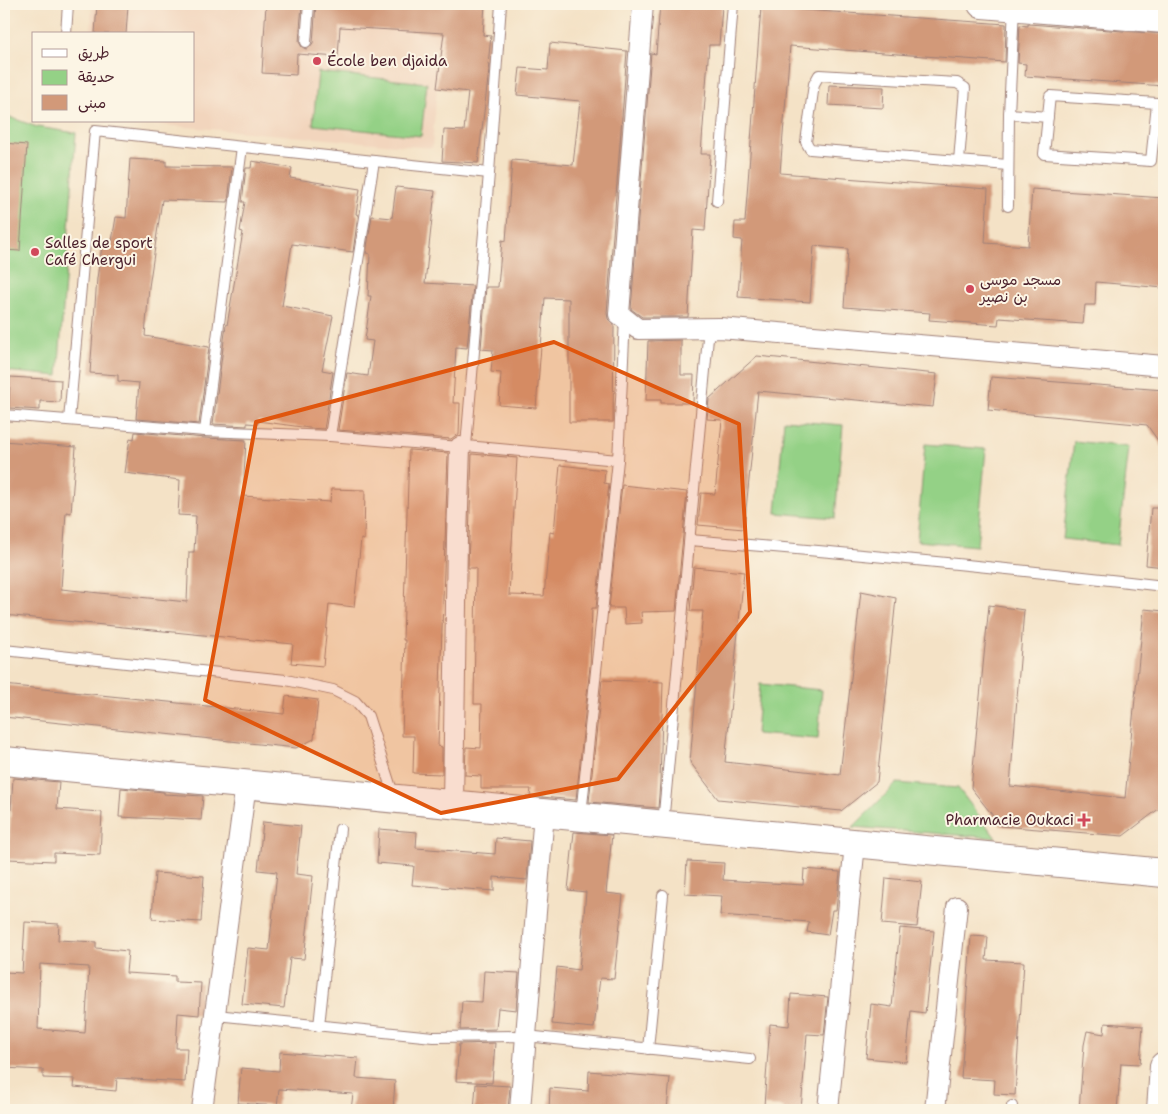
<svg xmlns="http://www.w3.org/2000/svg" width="1168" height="1114" font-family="'Shantell Sans','Playpen Sans Arabic',sans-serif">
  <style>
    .built { fill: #f2d5bd }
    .green { fill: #94d186; stroke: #6f7858 }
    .building { fill: #d29979; fill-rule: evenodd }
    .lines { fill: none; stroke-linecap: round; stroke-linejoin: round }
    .lane-casing { stroke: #9f8078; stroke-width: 12 }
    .street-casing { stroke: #9f8078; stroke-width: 22 }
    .secondary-casing { stroke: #9f8078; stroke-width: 30 }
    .lane { stroke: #fff; stroke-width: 10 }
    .street { stroke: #fff; stroke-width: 20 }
    .secondary { stroke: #fff; stroke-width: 28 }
    .marked { fill: #e0560e; fill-opacity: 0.2; stroke: #e0560e; stroke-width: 4; stroke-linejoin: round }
    .poi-dot { fill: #d1495b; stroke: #fcf5e5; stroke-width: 2 }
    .labels { text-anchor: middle; stroke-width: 4; stroke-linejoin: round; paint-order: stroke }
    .poi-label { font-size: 15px; fill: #4a1f2b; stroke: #fcf5e5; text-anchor: start }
  </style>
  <rect width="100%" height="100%" fill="#fcf5e5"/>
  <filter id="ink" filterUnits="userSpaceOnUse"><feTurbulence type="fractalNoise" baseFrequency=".02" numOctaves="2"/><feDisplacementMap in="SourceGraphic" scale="10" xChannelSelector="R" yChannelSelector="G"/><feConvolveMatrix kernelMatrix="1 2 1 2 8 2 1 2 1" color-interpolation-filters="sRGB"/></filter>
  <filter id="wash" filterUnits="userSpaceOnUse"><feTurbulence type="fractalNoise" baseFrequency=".0096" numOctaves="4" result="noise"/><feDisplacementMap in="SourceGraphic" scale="20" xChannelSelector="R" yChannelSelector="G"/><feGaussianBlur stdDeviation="1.12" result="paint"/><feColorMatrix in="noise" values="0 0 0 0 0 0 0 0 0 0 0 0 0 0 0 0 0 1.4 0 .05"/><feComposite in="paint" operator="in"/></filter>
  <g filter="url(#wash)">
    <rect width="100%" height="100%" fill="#f4e2c6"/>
    <path class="built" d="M92 4H447L437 88 432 148 117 121H194V34H91Z"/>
    <g class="green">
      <path d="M318 72 427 83 421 136 313 125Z"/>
      <path d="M4 115 37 127 76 133 58 376 4 371Z"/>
      <path d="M784 420 843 425 835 518 776 513Z"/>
      <path d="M1074 441 1129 447 1118 545 1063 539Z"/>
      <path d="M925 444 986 449 977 546 917 541Z"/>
      <path d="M760 684 822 690 818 739 756 734Z"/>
      <path d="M897 783 958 788 996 838 853 827Z"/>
    </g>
    <g id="blocks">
      <g class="building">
        <path d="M97 4 128 5 126 34H95Z"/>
        <path d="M266 4H302L299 42 302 47 306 49 309 48 313 43 316 4H485L483 35 491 36 488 65H490L489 70 478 163 442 161 444 130 464 131 468 92 437 88 444 33 340 27 338 57 297 54 296 75 262 73Z"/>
        <path d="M660 4H694L722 6 719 45H709L701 154H710L705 231 693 230 688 317H642L631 309 651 53 656 54Z"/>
        <path d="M761 7 1006 24 1005 62 790 46 780 173 988 189 985 243 1028 246 1032 189 1164 198V288L1096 282 1095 305H1085L1083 324 999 318 998 325 929 320 930 313 844 307 848 249 814 246 810 302 738 297 742 240 734 239 735 222H745Z"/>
        <path d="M1028 24 1164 34V86L1025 76 1026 64 1018 63 1020 25 1028 26Z"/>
        <path d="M550 43 627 51 607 313 608 319 614 325 613 422H569V299L545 298 536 408 499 405 501 373 491 372 493 350 481 349 486 287H498L502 240 506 241 512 160 573 165 580 101 517 95 520 68 548 70Z"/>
        <path d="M829 85 884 87 883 108 828 105Z"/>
        <path d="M4 143 27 145 20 251 4 250Z"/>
        <path d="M130 159 166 161V166L232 167 228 202 162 200 149 287 145 336 209 347 199 424 136 419 139 383 118 381V375L90 373 97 278 102 246 111 247 116 217 126 218Z"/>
        <path d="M252 161 292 168 290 178 360 189 356 214 358 215 353 252 292 244 282 306 333 316 322 370 333 372 324 429 309 428 258 421V424L247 423V426L213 424 226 325H227L243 232 240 231 245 202H242L246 168H251Z"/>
        <path d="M396 187 435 191 425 283 473 286 467 348 456 347 453 403H460L459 435 455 436 451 439 338 430 347 373 368 376 373 341 365 340 371 296H368L370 254 366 253 372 216 392 218Z"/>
        <path d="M681 340V375H694L693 403H661V400H646L648 341Z"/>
        <path d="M757 356 937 374 933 407 758 391 744 529 698 525 701 493 715 494 722 420 707 419 709 399Z"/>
        <path d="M10 377 61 380 60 402 40 401V410L9 408Z"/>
        <path d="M991 377 1164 390V449L1147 425 988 410Z"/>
        <path d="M135 432 205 438 246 440 243 496 330 502 331 489 365 490 364 540 361 539 354 607 329 604 323 666 291 663 293 644 4 615V441L76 447 71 513 66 512 61 589 187 602 189 552H194L196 516 178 515 180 480 125 473 130 438 134 439Z"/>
        <path d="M409 450 448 453 438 746 442 747V774L413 773 414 736H402L405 640H403Z"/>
        <path d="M472 454 517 458 509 595 544 596 550 532 554 533 560 465 605 470 604 483 609 484 596 608H592L590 666 576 800 530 796 531 789H481V776L465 775 466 747 481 748 482 704H474L476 568H468Z"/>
        <path d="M622 485 687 492 676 611 641 612 642 623 625 624 624 608H609Z"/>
        <path d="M1151 508H1164V567L1146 565Z"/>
        <path d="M694 567 744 572 725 762 840 775 861 591 896 598 877 782 841 811 718 799 690 762 703 611H690Z"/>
        <path d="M989 605 1024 610 1010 786 1125 798 1144 609 1164 611V763L1160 808 1123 836 1001 826 971 788Z"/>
        <path d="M602 680 663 682 660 782 658 808 589 802Z"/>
        <path d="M4 685 284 714 286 696 318 700 314 739 296 748 4 717Z"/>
        <path d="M13 778 59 782 57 809 102 812 100 855 54 853V861L8 859Z"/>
        <path d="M121 788 164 792V794L203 796 201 820 162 818V819L119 817Z"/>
        <path d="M263 822 301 826 296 874 313 876 304 959 290 958 284 1008 242 1004 248 948 269 950 277 872 258 870Z"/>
        <path d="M379 829 417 832 416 848 495 854 496 838 530 841 527 880 494 877V891L412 885 414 866 377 863Z"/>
        <path d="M574 832 612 835 606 893 623 895 614 979 600 978 594 1028 552 1024 557 967 579 970 586 892 568 890Z"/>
        <path d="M687 861 724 863 723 880 803 885 804 869 840 872 836 910H832L828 935 807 932 809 922 720 915 722 896 685 894Z"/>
        <path d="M155 873 204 876 201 922 152 919Z"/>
        <path d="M886 878 922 882 917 927 882 924Z"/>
        <path d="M25 922 59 924 58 940 96 942V948L128 951 126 973 175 976V982L201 983 199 1015 178 1013 176 1048H187L185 1082 117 1078 116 1091 74 1087 75 1079 43 1078V1070L4 1068 5 972 22 973ZM40 964 89 967 85 1033 38 1029Z"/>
        <path d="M900 928 934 931 925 1013 911 1011 906 1062 866 1058 871 1004 892 1007Z"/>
        <path d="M971 936 988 937 986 960 1024 962 1015 1095 994 1094 995 1080 961 1078Z"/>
        <path d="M484 971 519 973 516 1010 498 1008 496 1029 460 1030 462 1001 482 1002Z"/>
        <path d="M791 994 828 997 824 1035 807 1034 801 1110H783L784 1107 764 1106 770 1024 789 1026Z"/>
        <path d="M1105 1023 1143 1026 1140 1064 1121 1063 1117 1110H1079L1084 1045 1087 1031 1104 1034Z"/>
        <path d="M495 1043 492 1083 456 1081 459 1044Z"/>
        <path d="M280 1052 358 1058 356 1078 395 1081 393 1110H351L353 1094 279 1089 277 1106 238 1103 241 1068 279 1071Z"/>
        <path d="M589 1071 670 1078 667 1110H549L550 1088 588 1091Z"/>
        <path d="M476 1084 510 1086 508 1110H474Z"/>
      </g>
    </g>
  </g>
  <g filter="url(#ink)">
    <use href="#blocks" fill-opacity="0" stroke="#9f8078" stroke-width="1"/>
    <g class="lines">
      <defs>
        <g id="lane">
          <path d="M66 34 68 4"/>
          <path d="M306 42 309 4"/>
          <path d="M1050 96 1157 103 1151 161 1044 154Z"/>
          <path d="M1009 114 1048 117"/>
          <path d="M374 161 489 173"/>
          <path d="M959 161 965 88 957 83 819 75 814 84 806 142 810 149 1008 165"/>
          <path d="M717 201 733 4"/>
          <path d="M1008 206 1009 114 1014 7"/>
          <path d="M4 415 205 431 330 436 460 447 466 446 618 460 625 319"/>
          <path d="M69 420 95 131 374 161 330 436"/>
          <path d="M205 431 242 147"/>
          <path d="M466 446 489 173 501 4"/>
          <path d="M690 540C848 553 1006 568 1164 586"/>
          <path d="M4 650 286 680 333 690 355 701 368 716 394 797"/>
          <path d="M581 815 618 460"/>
          <path d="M663 824 709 327"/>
          <path d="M216 1015 433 1037 526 1036 750 1059"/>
          <path d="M319 1026 340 829"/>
          <path d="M648 1049 663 895"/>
          <path d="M1012 1110V1106"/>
        </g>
        <g id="street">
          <path d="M643 4 619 314 638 329 720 328 1164 366"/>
          <path d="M453 804 457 538 460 447"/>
          <path d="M202 1110 246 784"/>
          <path d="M520 1110 544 813"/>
          <path d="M828 1110 855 844"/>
          <path d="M935 1110 957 907"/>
        </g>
        <g id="secondary">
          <path d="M982 4 1164 19"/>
          <path d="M4 761 1164 873"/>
          <path d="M1161 1110 1164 1066"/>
        </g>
      </defs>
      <use href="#lane" class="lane-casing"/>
      <use href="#street" class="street-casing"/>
      <use href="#secondary" class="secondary-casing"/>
      <use href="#lane" class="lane"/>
      <use href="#street" class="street"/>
      <use href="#secondary" class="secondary"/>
    </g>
  </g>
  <path class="marked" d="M554 342 739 424 750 612 618 779 441 813 205 700 256 422Z"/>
  <g class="poi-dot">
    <circle cx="317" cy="61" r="5"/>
    <circle cx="35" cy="252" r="5"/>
    <circle cx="970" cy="289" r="5"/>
    <path d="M1081.5 812.5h5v5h5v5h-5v5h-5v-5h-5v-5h5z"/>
  </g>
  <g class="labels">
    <g class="poi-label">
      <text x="327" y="66">École ben djaida</text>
      <text x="45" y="248">Salles de sport<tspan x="45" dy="17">Café Chergui</tspan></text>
      <text x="980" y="285">مسجد موسى<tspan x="980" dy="17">بن نصير</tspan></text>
      <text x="1074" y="825" text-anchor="end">Pharmacie Oukaci</text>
    </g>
  </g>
  <rect width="1168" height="1114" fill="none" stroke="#fcf5e5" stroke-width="20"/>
  <rect x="32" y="32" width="162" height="90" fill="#fcf5e5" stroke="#b59f9b"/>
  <rect x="42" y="49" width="25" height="8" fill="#ffffff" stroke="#b59f9b"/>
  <text x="78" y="58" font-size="15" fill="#4a1f2b">طريق</text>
  <rect x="42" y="70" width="25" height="15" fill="#94d186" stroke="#b59f9b"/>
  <text x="78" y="82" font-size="15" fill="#4a1f2b">حديقة</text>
  <rect x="42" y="95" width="25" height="15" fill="#d29979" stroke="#b59f9b"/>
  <text x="78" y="108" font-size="15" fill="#4a1f2b">مبنى</text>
</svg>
